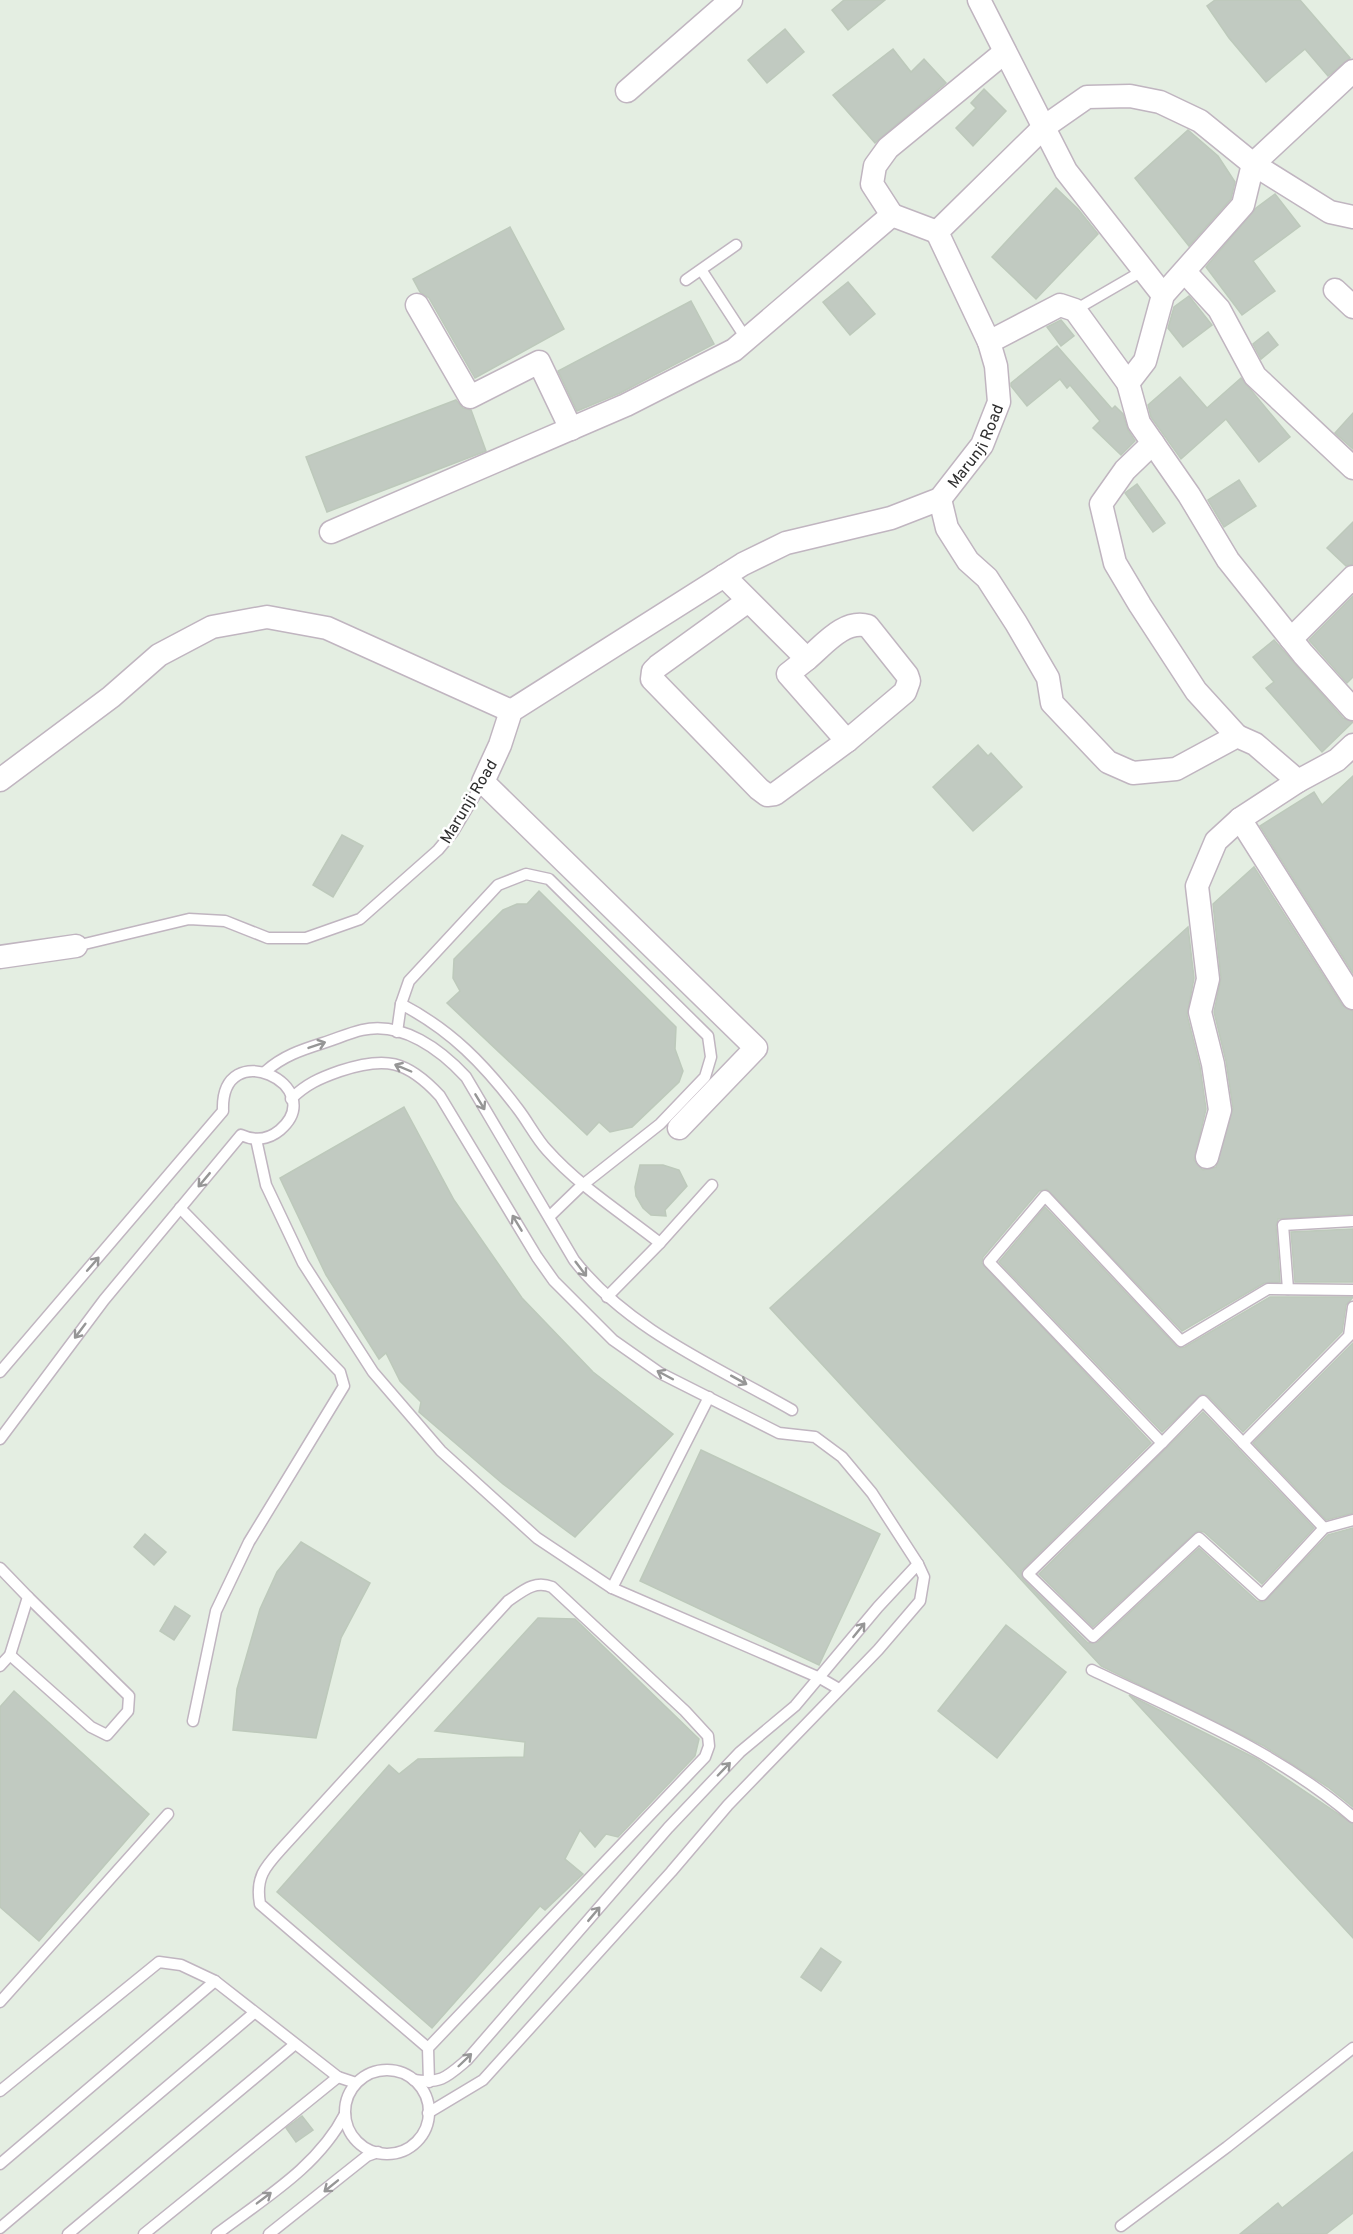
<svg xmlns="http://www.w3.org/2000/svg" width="1353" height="2234" font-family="Overpass,sans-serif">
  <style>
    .building { fill: #c1cac1; stroke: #bdc9bb; stroke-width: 1.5 }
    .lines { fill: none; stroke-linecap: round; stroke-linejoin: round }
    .service-casing { stroke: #c0b5c0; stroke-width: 13 }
    .minor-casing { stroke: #c0b5c0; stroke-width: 25 }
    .service { stroke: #fff; stroke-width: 10 }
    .minor { stroke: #fff; stroke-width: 22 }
    .oneway { stroke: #969696 }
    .labels { text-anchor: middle; stroke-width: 5; stroke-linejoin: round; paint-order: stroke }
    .street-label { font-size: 16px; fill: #2e2e2e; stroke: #fff }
  </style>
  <rect width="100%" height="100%" fill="#e4eee2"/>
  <g class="building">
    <path d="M844 0H885L848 30 832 10Z"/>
    <path d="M1215 0H1300L1350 58 1328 76 1305 49 1266 82 1229 38 1207 6Z"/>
    <path d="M785 29 804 52 767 83 748 60Z"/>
    <path d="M893 49 911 72 924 59 946 83 875 143 833 95Z"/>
    <path d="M984 89 1006 111 973 146 956 128 976 108 971 103Z"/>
    <path d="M1188 130 1218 156 1235 182 1231 199 1189 246 1135 178Z"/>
    <path d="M1056 188 1078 209 1098 234 1036 299 992 257Z"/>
    <path d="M1275 194 1300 226 1253 261 1275 291 1242 315 1206 267 1256 208Z"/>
    <path d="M510 227 564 329 475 378 429 298 420 292 413 279Z"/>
    <path d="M848 282 875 314 850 335 823 302Z"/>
    <path d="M1189 296 1212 325 1183 347 1168 328 1174 307Z"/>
    <path d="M691 301 714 344 620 393 577 411 558 371Z"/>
    <path d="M1061 320 1074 336 1061 346 1047 327Z"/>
    <path d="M1268 332 1278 345 1261 359 1253 344Z"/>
    <path d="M1057 346 1112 409 1115 406 1123 414 1128 430 1135 441 1121 455 1093 428 1100 421 1070 385 1067 388 1060 379 1027 406 1011 386V383Z"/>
    <path d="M1180 377 1207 408 1241 378 1290 437 1259 462 1226 419 1181 459 1151 417 1148 405Z"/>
    <path d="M456 400 463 408 471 410 486 451 327 512 306 457Z"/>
    <path d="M1353 413V449L1335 433Z"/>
    <path d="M1239 480 1256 506 1224 527 1208 500Z"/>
    <path d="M1137 484 1165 523 1153 532 1125 493Z"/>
    <path d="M1353 522V564L1346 566 1327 548Z"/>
    <path d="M1353 596V677L1347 683 1309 640Z"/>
    <path d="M1274 640 1343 718 1353 722 1322 752 1266 688 1274 682 1253 657Z"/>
    <path d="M978 745 988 756 991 753 1022 787 973 831 933 787Z"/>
    <path d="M1353 776V973L1260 826 1314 792 1322 805Z"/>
    <path d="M342 835 363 846 333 897 313 885Z"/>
    <path d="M1254 867 1342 1005 1353 1011V1214L1278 1219 1276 1226 1280 1282 1264 1283 1182 1331 1047 1189 1039 1191 983 1257 982 1263 1151 1443 1021 1571 1023 1579 1088 1643 1098 1642 1199 1548 1257 1601 1264 1602 1328 1535 1353 1528V1807L1328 1787 1264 1746 1101 1666 770 1308 1188 927 1194 978 1187 1015 1200 1067 1206 1109 1194 1160 1203 1170 1216 1167 1233 1108 1226 1061 1214 1012 1221 978 1213 904Z"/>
    <path d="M539 891 676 1027 675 1049 683 1071 679 1082 632 1127 610 1132 599 1122 587 1135 447 1003 460 991 453 978 454 959 503 910 517 904H527Z"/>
    <path d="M404 1107 454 1200 522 1298 593 1372 673 1434 575 1537 503 1484 419 1412 421 1402 400 1381 386 1353 379 1359 326 1275 280 1178Z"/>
    <path d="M640 1165H663L679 1170 687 1186 665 1210 666 1216 651 1215 643 1208 636 1196 635 1187Z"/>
    <path d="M1045 1207 1178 1348 1185 1347 1270 1297H1353L1346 1305 1342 1332 1243 1432 1208 1396 1202 1394 1162 1432 999 1262Z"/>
    <path d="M1353 1229V1282H1295L1291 1232Z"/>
    <path d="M1353 1343V1513L1326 1520 1253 1443Z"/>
    <path d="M1203 1412 1314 1528 1262 1584 1204 1532 1197 1531 1093 1627 1039 1574Z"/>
    <path d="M701 1450 880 1534 819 1665 640 1581Z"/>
    <path d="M145 1534 166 1552 154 1565 134 1547Z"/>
    <path d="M301 1542 370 1583 341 1638 316 1738 233 1730 237 1689 260 1609 277 1572Z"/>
    <path d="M175 1606 190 1616 174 1640 160 1631Z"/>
    <path d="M538 1618 575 1619 699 1739 695 1756 618 1837 606 1834 595 1847 580 1830 565 1859 583 1874 545 1910 540 1906 432 2028 277 1892 389 1765 399 1774 418 1759 524 1757 525 1742 435 1731Z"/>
    <path d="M1006 1625 1066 1672 997 1758 938 1711Z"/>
    <path d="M14 1691 149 1814 39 1941 0 1907V1707Z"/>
    <path d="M1129 1695 1257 1759 1353 1824V1938Z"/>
    <path d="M821 1948 841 1962 821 1991 801 1977Z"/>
    <path d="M302 2116 313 2130 296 2142 286 2128Z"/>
    <path d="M1353 2152V2213L1326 2234H1240L1278 2203 1282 2208Z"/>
  </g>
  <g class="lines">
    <defs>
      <g id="service">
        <path d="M702 271 747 340"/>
        <path d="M686 280 736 245"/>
        <path d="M1075 310 1144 270"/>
        <path d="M76 946 189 919 225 921 268 938H306L360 919 438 850 453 832 483 782"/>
        <path d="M401 1004C451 1030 484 1064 518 1109 528 1122 536 1138 547 1150 579 1186 622 1213 660 1243L712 1185"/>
        <path d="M397 1032 401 1004 409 981 498 885 526 874 549 879 708 1036 711 1057 705 1077 660 1124 580 1187 550 1216"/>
        <path d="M266 1071C283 1056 301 1050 323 1043 336 1039 349 1033 362 1030 403 1021 441 1050 466 1077L574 1260C628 1330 717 1367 792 1410"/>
        <path d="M291 1099C306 1084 320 1078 340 1071 385 1056 407 1060 440 1096L537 1257 554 1281 613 1340 660 1373 779 1433 815 1437 842 1457 872 1493 918 1564"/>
        <path d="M256 1139 266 1185 303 1263 373 1372 441 1451 537 1538 612 1588 709 1397"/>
        <path d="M180 1208 340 1372 344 1386 249 1542 216 1611 193 1721"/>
        <path d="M1288 1289 1283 1225 1353 1221"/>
        <path d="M1353 1290 1268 1289 1181 1341 1045 1196 989 1262 1162 1443 1028 1574 1093 1637 1199 1538 1262 1595 1324 1528 1353 1520"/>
        <path d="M607 1297 660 1243"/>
        <path d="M0 1372 223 1111C220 1033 331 1086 280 1130 268 1140 254 1141 241 1135L104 1300 0 1439"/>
        <path d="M1162 1443 1203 1401 1243 1443"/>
        <path d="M1324 1528 1243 1443 1349 1336 1353 1307"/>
        <path d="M0 1568 28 1597 10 1655 0 1666"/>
        <path d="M612 1588 820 1678 839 1689"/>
        <path d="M10 1655 91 1727 107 1735 128 1711 129 1696 28 1597"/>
        <path d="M1092 1670C1182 1713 1277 1751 1353 1817"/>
        <path d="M0 2002 168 1814"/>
        <path d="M428 2048 260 1904C255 1876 266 1866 284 1846L508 1601C523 1591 534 1580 552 1587L685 1711 708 1736 709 1746 705 1757 428 2048 429 2082"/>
        <circle cx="387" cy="2112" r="42"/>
        <path d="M414 2080C441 2084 447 2077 467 2060L668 1828 740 1752 795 1706 878 1607 918 1564 924 1577 920 1601 878 1650 728 1805 671 1872 483 2080 428 2113"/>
        <path d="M0 2091 159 1962 181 1965 215 1981 338 2077 356 2083"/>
        <path d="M0 2164 215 1981"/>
        <path d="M1121 2226 1227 2147 1353 2048"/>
        <path d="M0 2228 254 2013"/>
        <path d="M68 2234 294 2045"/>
        <path d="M144 2234 338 2077"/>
        <path d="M217 2234C263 2199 318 2167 345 2114"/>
        <path d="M269 2234 367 2156 378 2152"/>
      </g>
      <g id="minor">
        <path d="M979 0 1066 171 1163 295"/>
        <path d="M627 91 731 0"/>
        <path d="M892 215 872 184 875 166 888 148 1005 52"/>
        <path d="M1185 272 1219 309 1255 376 1353 468"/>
        <path d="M1335 290 1353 307"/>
        <path d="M417 305 470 397 539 362 571 429"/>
        <path d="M989 342 1060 305 1075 310 1128 383 1139 423 1189 495 1228 560 1303 654 1353 709"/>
        <path d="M1128 383 1145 361 1163 295 1243 205 1253 164 1330 212 1353 217"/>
        <path d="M1153 443 1125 470 1101 504 1115 563 1140 605 1196 691 1237 736"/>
        <path d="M940 499 947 528 968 561 987 578 1016 623 1048 678 1052 703 1108 762 1133 773 1176 769 1237 736 1255 744 1298 781 1240 819 1216 841 1197 886 1208 979 1200 1012 1213 1064 1220 1110 1207 1157"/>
        <path d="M331 532 626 405 734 350 892 215 937 232"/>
        <path d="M724 576 807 659 788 674 847 741 775 794 767 795 759 789 652 679 653 671 658 666 748 601"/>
        <path d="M1291 639 1353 577"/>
        <path d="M807 659C824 645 844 619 868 626L907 675 909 681 905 692 847 741"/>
        <path d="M0 780 111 697 159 655 212 627 267 617 327 628 511 711"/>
        <path d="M1298 781 1337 760 1353 745"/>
        <path d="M1240 819 1353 998"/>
        <path d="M0 957 76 946"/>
        <path id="s1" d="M679 1128 756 1048 483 782 500 745 511 711 743 564 786 543 891 518 940 499 982 445 999 402 996 366 989 342 937 232 1044 127 1087 97 1130 96 1160 102 1200 121 1253 164 1353 71"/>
      </g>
    </defs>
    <use href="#service" class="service-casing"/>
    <use href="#minor" class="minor-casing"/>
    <use href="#service" class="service"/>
    <use href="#minor" class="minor"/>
  </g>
  <defs><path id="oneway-shaft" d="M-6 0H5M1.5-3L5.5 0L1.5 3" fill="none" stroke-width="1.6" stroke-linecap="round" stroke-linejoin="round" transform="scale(1.5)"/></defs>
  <g class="oneway">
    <use href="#oneway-shaft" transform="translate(317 1045) rotate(-19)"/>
    <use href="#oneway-shaft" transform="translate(403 1068) rotate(-157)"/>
    <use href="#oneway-shaft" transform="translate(480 1102) rotate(59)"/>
    <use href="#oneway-shaft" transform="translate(204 1180) rotate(130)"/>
    <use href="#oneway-shaft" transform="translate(517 1223) rotate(-121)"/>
    <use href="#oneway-shaft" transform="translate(93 1264) rotate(-49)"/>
    <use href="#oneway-shaft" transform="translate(581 1269) rotate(53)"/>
    <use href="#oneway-shaft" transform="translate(80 1331) rotate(127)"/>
    <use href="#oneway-shaft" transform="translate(665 1375) rotate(-152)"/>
    <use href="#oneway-shaft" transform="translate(739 1380) rotate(29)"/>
    <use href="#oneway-shaft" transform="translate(859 1630) rotate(-51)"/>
    <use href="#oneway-shaft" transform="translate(724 1769) rotate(-46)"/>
    <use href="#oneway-shaft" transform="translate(594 1914) rotate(-50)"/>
    <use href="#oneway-shaft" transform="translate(465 2060) rotate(-44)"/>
    <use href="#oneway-shaft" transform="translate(331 2186) rotate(141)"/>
    <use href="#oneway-shaft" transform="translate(264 2198) rotate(-37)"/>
  </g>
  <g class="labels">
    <g class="street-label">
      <text dy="6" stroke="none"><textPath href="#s1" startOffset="1116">Marunji Road</textPath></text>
      <text transform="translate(468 801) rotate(-59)" y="6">Marunji Road</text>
    </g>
  </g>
</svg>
